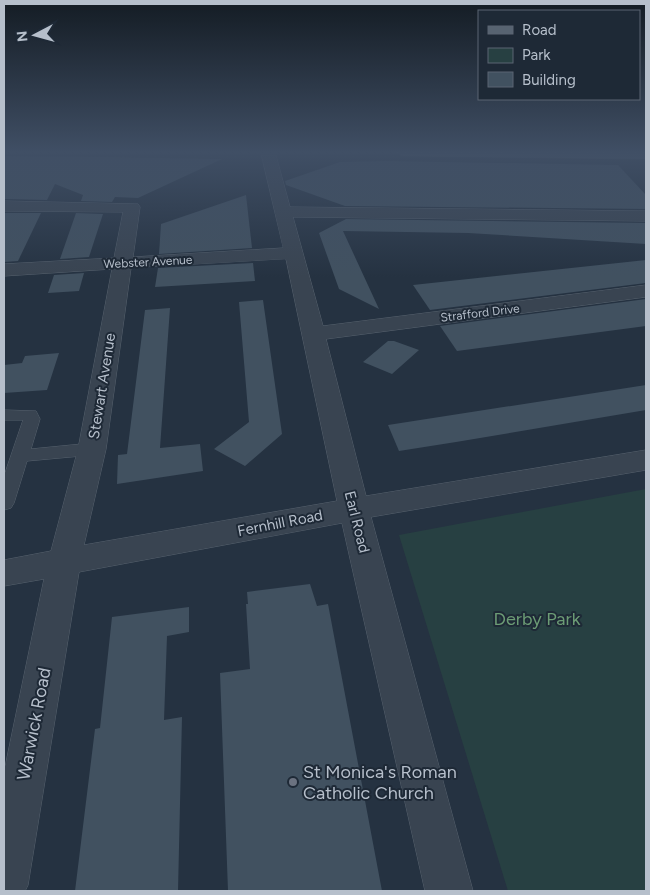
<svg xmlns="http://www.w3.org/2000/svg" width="650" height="895" font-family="Figtree,sans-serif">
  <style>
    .green { fill: #274042 }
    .building { fill: #415160 }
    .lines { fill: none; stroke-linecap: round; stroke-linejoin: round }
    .lane-casing { stroke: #57626e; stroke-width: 1 }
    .street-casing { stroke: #57626e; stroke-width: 1 }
    .primary-casing { stroke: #434d5a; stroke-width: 1 }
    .lane { fill: #394451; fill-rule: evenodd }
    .street { fill: #394451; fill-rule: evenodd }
    .primary { fill: #576371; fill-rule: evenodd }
    .worship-dot { fill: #6b7280; stroke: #1e2936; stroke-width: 2 }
    .labels { text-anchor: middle; stroke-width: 4; stroke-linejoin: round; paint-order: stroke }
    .far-street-label { font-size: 12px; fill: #b6bfcb; stroke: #1e2936 }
    .street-label { font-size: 15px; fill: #b6bfcb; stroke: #1e2936 }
    .near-park-label { font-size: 18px; fill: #6c9c75; stroke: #1e2936 }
    .near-street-label { font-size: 18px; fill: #b6bfcb; stroke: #1e2936 }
    .near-poi-label { font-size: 18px; fill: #b6bfcb; stroke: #1e2936; text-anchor: start }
  </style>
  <rect width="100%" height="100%" fill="#253241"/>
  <path class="green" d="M646 489V891H508L399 535Z"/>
  <g class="building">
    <path d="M4 156 103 157 222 159 138 198 115 197 112 202 81 201 83 195 55 184 47 200 4 199Z"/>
    <path d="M387 161 618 165 646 195V209L345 206 286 185 285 181 340 162Z"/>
    <path d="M246 195 252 248 159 254 161 224Z"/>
    <path d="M4 213H41L18 261 4 262Z"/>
    <path d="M76 213 103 214 89 257 60 259Z"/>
    <path d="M346 219 646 223V244L468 233 343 231 379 309 339 289 319 233Z"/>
    <path d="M646 260V283L430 310 413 285Z"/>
    <path d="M253 263 255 281 155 287 158 268Z"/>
    <path d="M84 273 79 291 48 293 54 275Z"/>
    <path d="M646 299V326L457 351 440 326Z"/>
    <path d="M263 300 282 434 245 466 214 449 249 422 239 302Z"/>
    <path d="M170 308 160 448 200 444 203 471 117 484 118 455 127 454 145 310Z"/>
    <path d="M388 341H394L419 350 392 374 363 362Z"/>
    <path d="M59 353 47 390 4 393V365L22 363 25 356Z"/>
    <path d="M646 385V410L456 442 399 451 388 425Z"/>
    <path d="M310 584 317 606 328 604 382 891H228L220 673 250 669 246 604H248L247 592Z"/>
    <path d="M189 607V632L167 636 164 720 182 717 178 891H75L95 729 100 728 112 617Z"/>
  </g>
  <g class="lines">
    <defs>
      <path id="lane" d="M4 410 36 411 40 419 31 449 92 443 98 445 101 449 98 453 92 455 27 461 14 503 11 508 4 510V476L23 420H4Z"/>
      <path id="street" d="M261 152H275L290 207 646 211V221L293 217 323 326 646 285V297L326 339 366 496 646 450V470L371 517 473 891H425L342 523 79 572 28 885 25 891H4V772L44 579 4 586V560L51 551 78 449 112 269 4 276V264L114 258 123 212 4 211V201L138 204 140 207 133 257 283 248ZM286 259 337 501 84 545 106 449 131 268Z"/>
      <path id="primary" d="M396 152H646V159L403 156Z"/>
    </defs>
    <use href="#lane" class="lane-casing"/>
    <use href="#street" class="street-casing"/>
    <use href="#primary" class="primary-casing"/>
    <use href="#lane" class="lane"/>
    <use href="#street" class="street"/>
    <use href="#primary" class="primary"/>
  </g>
  <linearGradient id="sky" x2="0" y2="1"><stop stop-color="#141c24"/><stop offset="0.55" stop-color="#404f65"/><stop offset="1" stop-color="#404f65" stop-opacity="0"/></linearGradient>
  <rect width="650" height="277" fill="url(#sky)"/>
  <circle class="worship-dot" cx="293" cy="782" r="5"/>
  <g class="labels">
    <g class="far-street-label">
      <text transform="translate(148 262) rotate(-3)" y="4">Webster Avenue</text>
      <text transform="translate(480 313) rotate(-7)" y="4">Strafford Drive</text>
    </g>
    <g class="street-label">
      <text transform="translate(102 386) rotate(-81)" y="5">Stewart Avenue</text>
      <text transform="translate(357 522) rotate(76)" y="5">Earl Road</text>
      <text transform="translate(280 523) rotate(-11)" y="5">Fernhill Road</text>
    </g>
    <g class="near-park-label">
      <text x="537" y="625">Derby Park</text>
    </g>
    <g class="near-street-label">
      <text transform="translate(34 724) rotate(-79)" y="6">Warwick Road</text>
    </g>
    <g class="near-poi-label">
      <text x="303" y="778">St Monica's Roman<tspan x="303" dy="21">Catholic Church</tspan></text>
    </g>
  </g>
  <rect width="650" height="895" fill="none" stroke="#b6bfcb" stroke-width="10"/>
  <rect x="478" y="10" width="162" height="90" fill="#1e2936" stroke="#5b6572"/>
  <rect x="488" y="26" width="25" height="8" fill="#576371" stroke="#5b6572"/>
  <text x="522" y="35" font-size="15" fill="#b6bfcb">Road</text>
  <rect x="488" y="48" width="25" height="15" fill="#274042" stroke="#5b6572"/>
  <text x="522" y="60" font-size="15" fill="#b6bfcb">Park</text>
  <rect x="488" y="72" width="25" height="15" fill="#415160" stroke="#5b6572"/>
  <text x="522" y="85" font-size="15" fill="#b6bfcb">Building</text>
  <g transform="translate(35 35) rotate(264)" stroke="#1e2936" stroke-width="4" paint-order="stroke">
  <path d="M0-4L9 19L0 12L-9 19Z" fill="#b6bfcb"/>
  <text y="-8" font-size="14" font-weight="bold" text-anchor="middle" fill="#b6bfcb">N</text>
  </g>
</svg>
